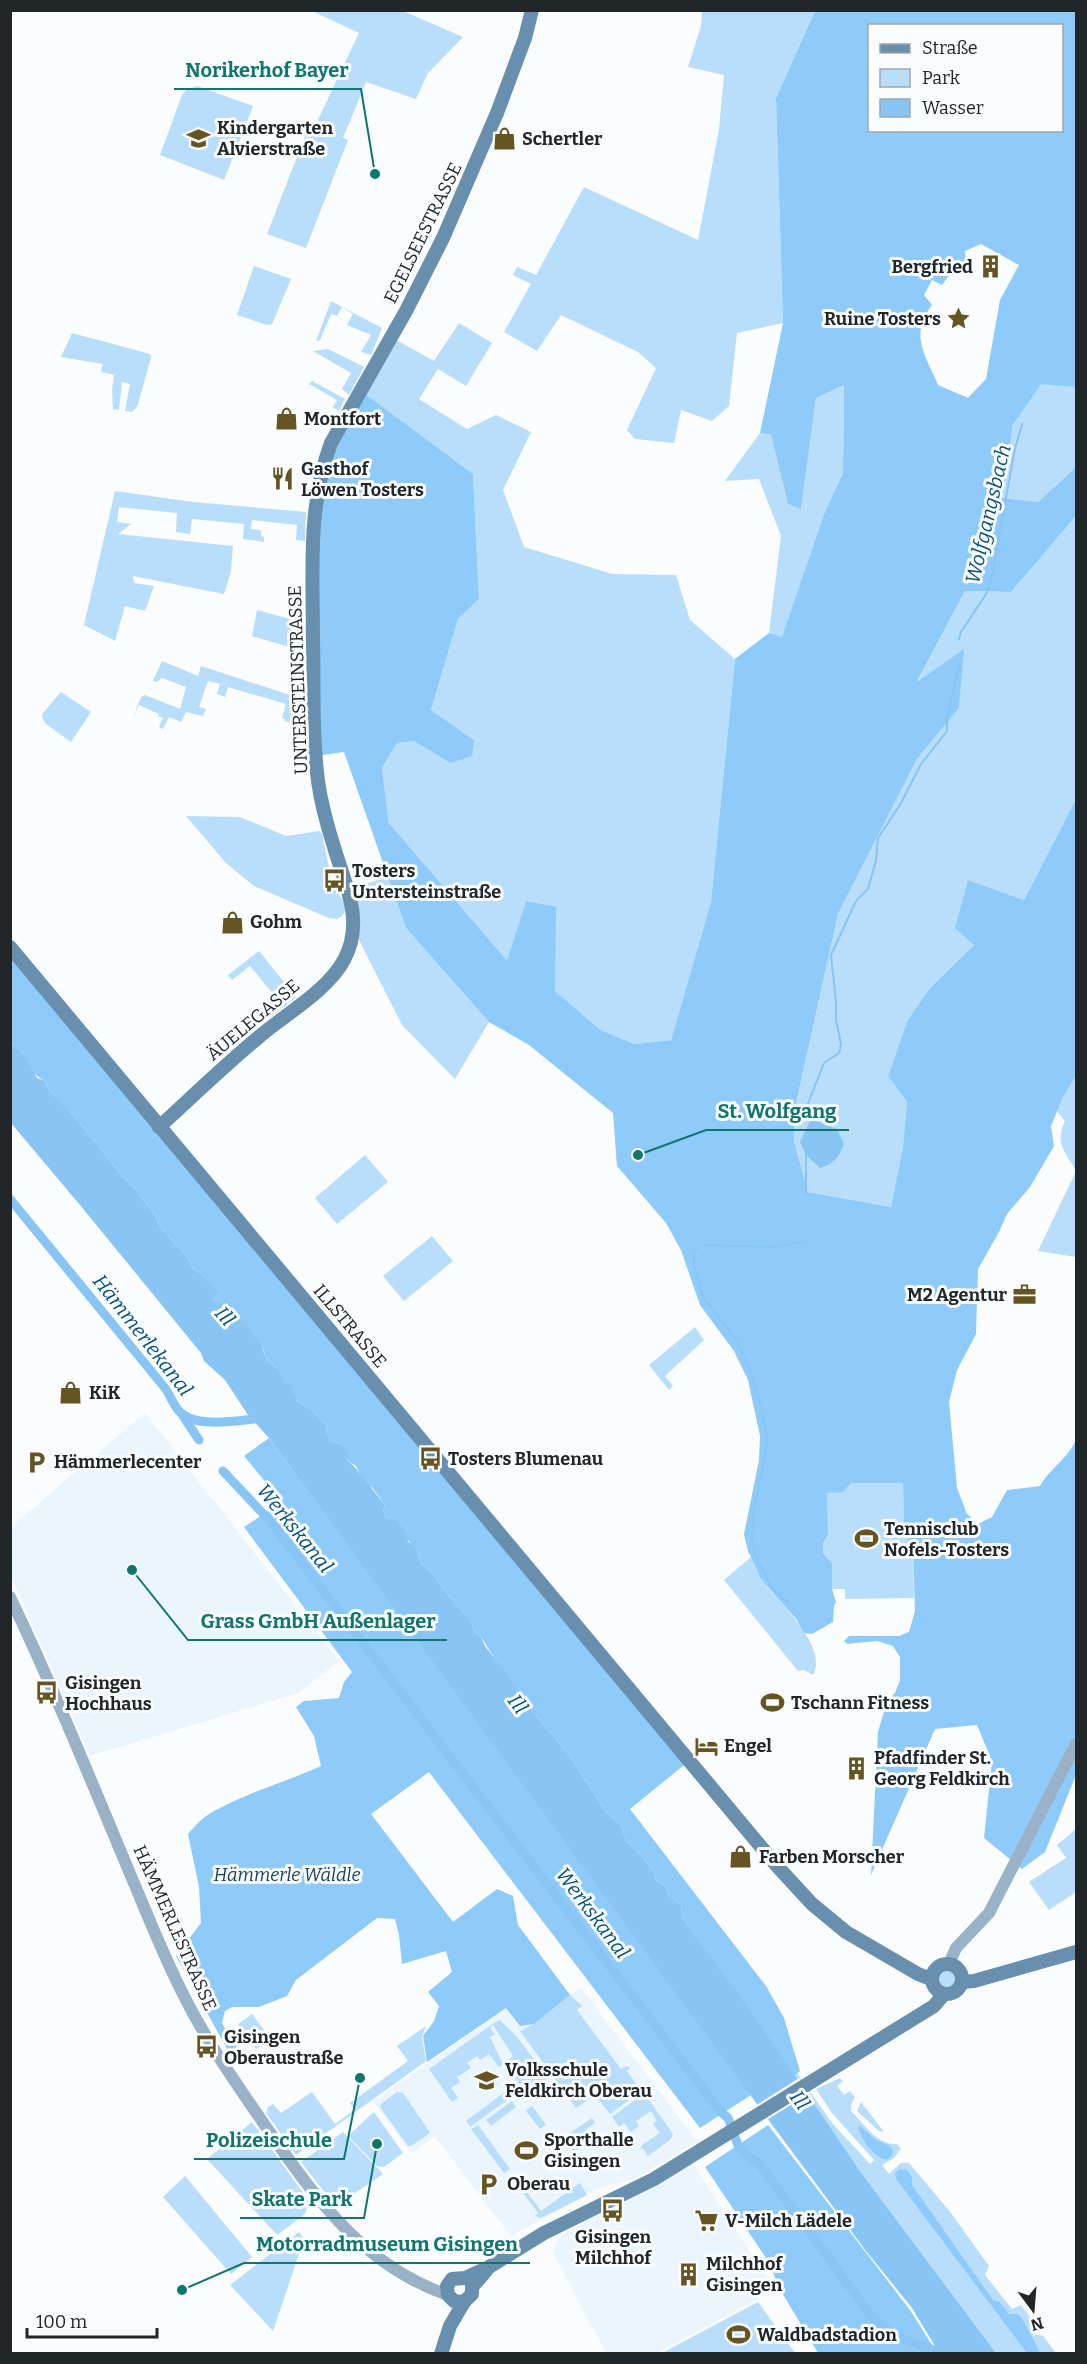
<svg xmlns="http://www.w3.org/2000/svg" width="1087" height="2364" font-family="Bitter,serif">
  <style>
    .built { fill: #eaf5fe }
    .green { fill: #b8defc }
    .forest { fill: #8ecbfa; fill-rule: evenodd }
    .water { fill: #89c5f4 }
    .pier { fill: #fafcfe }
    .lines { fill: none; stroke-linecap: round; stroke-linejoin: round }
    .stream { stroke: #89c5f4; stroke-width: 2 }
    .canal { stroke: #89c5f4; stroke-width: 9 }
    .tertiary { stroke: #99b2c7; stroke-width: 12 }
    .secondary { stroke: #688fad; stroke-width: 14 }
    .labels { text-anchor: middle; stroke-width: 6; stroke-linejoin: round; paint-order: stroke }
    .poi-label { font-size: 18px; font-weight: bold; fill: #212629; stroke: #fafcfe; text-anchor: start }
    .street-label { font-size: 18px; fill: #212629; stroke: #fafcfe }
    .park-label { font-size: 18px; font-style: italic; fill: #134261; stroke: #fafcfe }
    .water-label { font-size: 20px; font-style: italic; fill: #03507b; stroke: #fafcfe }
    .leader { fill: none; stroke: #0f766e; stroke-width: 2 }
    .callout-dot { fill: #0f766e; stroke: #fafcfe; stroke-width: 2 }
    .callout-label { font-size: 20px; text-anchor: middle; font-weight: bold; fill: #0f766e; stroke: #fafcfe; stroke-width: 6; stroke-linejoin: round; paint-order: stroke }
  </style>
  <rect width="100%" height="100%" fill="#fafcfe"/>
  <g class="built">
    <path d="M145 1413 339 1661 298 1693 90 1756 11 1576V1527Z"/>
    <path d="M581 1988 697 2142 634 2179 600 2188 511 2236 435 2136 411 2153 373 2101 507 2008 570 1995Z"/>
    <path d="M692 2163 775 2290 657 2353H606L554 2254 556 2243 561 2236Z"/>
  </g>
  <g class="green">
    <path d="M312 11H403L463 37 428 73 416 99 366 82 343 138 348 140 306 248 267 234 309 126 314 128 359 33Z"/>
    <path d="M702 11H815L776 98 783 323 737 333 729 406 712 421 681 410 674 443 635 439 627 430 656 368 638 352 561 315 537 351 504 332 531 284 513 275 517 267 536 275 584 187 698 240 719 129 724 75 688 67 701 26Z"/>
    <path d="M197 86 253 106 224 180 160 155 182 95 186 90Z"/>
    <path d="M254 266 291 279 272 324 267 325 237 315Z"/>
    <path d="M331 301 382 328 371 355 361 352 371 335 347 325 353 314 342 307 337 316 331 314 320 340 316 341Z"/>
    <path d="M459 323 492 343 466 386 438 369 419 399 467 429 496 415 531 432 503 490 524 547 612 574 676 575 690 620 735 659 711 902 671 1040 634 1044 599 1030 555 991 526 901 507 962 389 823 382 768 397 743 414 741 450 763 474 740 431 710 458 619 479 599 473 474 360 390 391 337 434 361Z"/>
    <path d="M72 333 150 354 151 358 137 407 132 412 125 411 130 384 122 382 119 410 113 409 112 390 114 375 101 372 103 364 61 357Z"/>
    <path d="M328 349 364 367 349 395 342 389 351 373 313 351Z"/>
    <path d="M312 381 345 399 339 411 333 407 337 400 309 384Z"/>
    <path d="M1041 383 1076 387V467L1038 502 1003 498 1013 425Z"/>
    <path d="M844 385 843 473 824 514 782 638 769 633 781 536 759 479 725 481 760 433H771L788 504 801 508 816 398Z"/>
    <path d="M115 491 193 502 306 512 305 541 296 540 297 525 252 520 251 529 261 530V536L264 537V542L243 539 244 524 192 519 190 534 176 532 177 513 119 507 117 522 131 524 118 534 233 546 231 571 224 594 133 576 134 583 154 586 145 611 125 606 115 641 84 625Z"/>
    <path d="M1076 516V799L1024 900 968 880 975 944 930 988 909 1020 888 1076 907 1102 903 1146 891 1207 808 1192 794 1141 795 1108 838 914 917 759 959 708 963 650 917 683 965 591 1011 592Z"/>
    <path d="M257 610 304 623 306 626V652L252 636Z"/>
    <path d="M162 661 198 676 201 666 305 700 307 734H305V727L285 721V719L282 718 286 704 228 687 225 697 217 694 220 684 208 681 199 707 206 709 203 716 186 712 181 722 169 717 163 729 159 727 163 718 158 716 159 714 139 705 133 718 141 697 145 695 180 709 186 687 162 678 157 682 153 681Z"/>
    <path d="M61 692 91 712 71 742 46 724 42 717 43 713Z"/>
    <path d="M186 816 240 817 286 836 319 831 322 834 332 882 344 903 345 911 342 916 337 919 329 918 254 886 226 863Z"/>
    <path d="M388 877 406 928 489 1022 455 1079 402 1025 354 930 348 889Z"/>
    <path d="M259 951 296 997 270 1018 266 1014 279 1001 250 966 232 980 228 975Z"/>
    <path d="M1076 1076V1257L1038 1251 1076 1171C1066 1152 1054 1144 1065 1121L1057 1111 1063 1097Z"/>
    <path d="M365 1155 388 1182 337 1224 315 1198Z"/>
    <path d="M432 1236 453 1261 404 1301 383 1276Z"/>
    <path d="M695 1327 704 1340 665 1376 673 1386 669 1390 649 1365Z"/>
    <path d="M903 1482 904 1532 913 1548 914 1598 845 1599V1589H832V1563L823 1553V1543L828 1535 826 1492 851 1483Z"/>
    <path d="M751 1557C755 1567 760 1578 767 1586 783 1606 828 1648 813 1675L804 1670 798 1671 724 1580Z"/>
    <path d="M1076 1829V1892L1049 1910 1029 1882 1066 1858 1057 1845Z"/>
    <circle cx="947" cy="1979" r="9"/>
    <path d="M570 1995 582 2006 577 2010 621 2069 626 2066 630 2068 627 2071 640 2089 639 2093 610 2114 595 2095 576 2108 520 2031 534 2024Z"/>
    <path d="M252 2014 271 2039 256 2049 238 2024Z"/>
    <path d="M500 2020 517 2037 548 2078 517 2101 508 2089 518 2082 511 2073 516 2070 509 2060 513 2056 493 2025 490 2028 495 2034 490 2037 503 2064 499 2067 489 2054 480 2060 477 2056 467 2063 471 2068 457 2077 460 2082 451 2088 458 2098 452 2102 429 2069 494 2023Z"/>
    <path d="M426 2026 422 2037 426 2061 296 2155 266 2113 268 2107 273 2104 281 2113 312 2092 335 2124 354 2110 350 2103 408 2061 397 2046Z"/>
    <path d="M797 2073 832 2123 870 2164 874 2160 832 2113 816 2089 840 2078 843 2081 837 2086 844 2095 850 2091 855 2097 851 2105V2111C863 2123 878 2146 897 2144L901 2149 894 2158 882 2165 889 2174 901 2163H909L951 2213 989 2266 985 2275 1012 2309 1021 2305 1030 2317V2326L1035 2334 1043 2336 1056 2353H996L860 2171 794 2076Z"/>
    <path d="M397 2092 403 2093 429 2131V2134L411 2146H408L380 2107 381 2104Z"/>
    <path d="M505 2092 510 2098 470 2127 466 2121Z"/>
    <path d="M639 2097H647L673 2134 671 2139 648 2156 641 2146 660 2133 653 2124 657 2121 651 2111 636 2121 639 2126 631 2132 624 2123 619 2127 612 2117Z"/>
    <path d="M512 2101 516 2107 491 2126 486 2120Z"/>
    <path d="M861 2102 884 2132 879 2131 857 2111Z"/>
    <path d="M532 2106 546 2125 540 2129 526 2111Z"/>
    <path d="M374 2112 403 2153 384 2167 377 2166 348 2136Z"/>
    <path d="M592 2118 595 2123 586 2129 589 2135 580 2141 583 2146 574 2152 563 2138Z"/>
    <path d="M252 2122 309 2201 305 2214 277 2235 207 2159Z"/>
    <path d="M478 2125 510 2169 504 2173 471 2129Z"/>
    <path d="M343 2132 383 2174 349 2197 326 2194 301 2162Z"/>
    <path d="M185 2176 252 2257 231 2274 163 2197Z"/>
    <path d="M580 2183 587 2195 541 2218 535 2216 538 2213 521 2190 524 2188 541 2211Z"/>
    <path d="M299 2232 304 2239 273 2331 230 2285Z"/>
    <path d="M758 2302 795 2353H662Z"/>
  </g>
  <g class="forest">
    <path d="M815 11H1076V387L1041 384 1013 425 1003 498 1038 502 1076 467V516L1011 592 965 591 917 682 964 649 959 708 917 759 838 914 795 1108 794 1141 808 1192 891 1207 903 1146 907 1102 888 1076 908 1020 930 988 974 945 955 928 968 880 1024 900 1076 799V1076L1063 1097 1051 1126 1054 1146 1030 1187 1007 1214 999 1232 978 1269 976 1334 957 1370 949 1402 957 1488 967 1514 978 1524 992 1517 1007 1490 1040 1486C1050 1468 1069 1458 1076 1439V1775L1045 1852 1022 1869 984 1838 992 1761 977 1725 935 1729 871 1875 878 1732 887 1701 895 1693 900 1680V1657L893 1646 877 1641 847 1644 844 1641 849 1636H899L909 1632 915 1611 913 1549 904 1533 903 1483H851L843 1492 827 1493 828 1535 823 1543V1553L832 1563V1589L836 1602 834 1606 833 1622 812 1634 804 1633 797 1620 761 1579 748 1551 744 1534 759 1460 760 1436 748 1380 734 1351 700 1305 681 1250 666 1223 617 1166 613 1113 529 1045 489 1022 406 928 344 752 315 756 313 621 324 462 360 390 473 474 479 599 458 619 431 710 474 740 472 756 450 763 414 741 397 743 382 768 389 823 507 961 526 901 556 907 555 991 600 1030 634 1044 671 1040 711 902 735 659 769 633 782 637 824 514 843 473 844 385 816 398 801 509 788 504 771 434 760 433 783 323 776 98ZM870 26H1062V130H870ZM981 244 1019 265 1000 300 986 379 968 398 938 385C925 354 909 335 932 305L924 295 932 280 942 285 957 265 966 262 965 251Z"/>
    <path d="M11 947 689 1761 630 1809 766 1986 784 2018 800 2071 794 2076 747 2007 683 1919 681 1905 669 1895 665 1886 656 1880 653 1870 634 1848 626 1841 621 1825 606 1812 569 1755 532 1711 523 1695 502 1670 481 1637 474 1631 471 1621 454 1602 430 1571 422 1565 416 1548 387 1519 383 1510 385 1505 368 1482 363 1480 356 1466 346 1460 347 1457 340 1444 330 1440 326 1431 327 1426 313 1411 297 1401 291 1385 283 1383 280 1380 279 1370 267 1360 263 1349 214 1301 213 1298 218 1293 200 1273 193 1269C187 1252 174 1244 163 1230 159 1225 157 1220 154 1214 150 1207 143 1200 138 1193 134 1186 127 1182 122 1176 106 1156 90 1135 73 1115 63 1103 50 1097 45 1081 32 1075 19 1055 11 1042Z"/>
    <path d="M269 1438 724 2056 751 2095 700 2128 429 1772 371 1814 453 1922 497 1889 513 1896 518 1925 570 1995 534 2024 520 2026 506 2008 427 2062 423 2036 434 2021 439 2006 428 1992 452 1972 446 1951 402 1964 399 1935 395 1919 377 1918 296 1980 287 1996 259 2007H232L225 2011 222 2023 231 2040 248 2059 232 2058 176 1956 201 1923 199 1887 188 1834C194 1827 201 1819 209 1814 244 1793 284 1783 321 1766L314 1736 296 1707 304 1701 339 1698 344 1682 352 1672 244 1527 282 1502 244 1456Z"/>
    <path d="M768 2125 910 2310 932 2345 940 2353H818L778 2286 770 2264 705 2167Z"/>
    <path d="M860 2126 876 2140 890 2146 893 2151 892 2156 886 2160C872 2156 862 2140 858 2127Z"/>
    <path d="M900 2169 907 2170 912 2177V2185L993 2300 1000 2302 1009 2314C1012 2314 1016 2314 1019 2315 1022 2317 1038 2348 1040 2353H1027L896 2179 895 2173Z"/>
  </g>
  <g class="water">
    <path d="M10 1042 28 1061 37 1078 45 1081C50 1097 63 1102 73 1115 90 1135 106 1156 122 1176 127 1182 134 1186 138 1193 143 1200 150 1207 154 1214 157 1220 159 1225 163 1230 174 1244 187 1252 193 1269L200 1273 219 1293 213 1298 214 1301 226 1305 247 1326 260 1343 267 1360 279 1370C283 1379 279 1383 291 1384L297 1401 313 1411 327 1426 326 1431 330 1440 340 1444 349 1453 346 1460C358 1467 360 1477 370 1484L372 1489 385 1505 383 1510 387 1519H395L407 1533 408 1542 412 1543 416 1548 422 1565 430 1571 454 1602 471 1621 474 1631 481 1637 485 1646 523 1695 532 1711 569 1755 606 1812 621 1825 626 1841 634 1848 653 1870 656 1880 665 1886 669 1895 681 1905 683 1919 748 2007 860 2171 996 2353 941 2354 938 2351 912 2308 866 2251 770 2122 269 1438 248 1415 225 1380 204 1361 201 1353 80 1205 11 1123Z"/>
    <path d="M811 1119 837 1129 844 1144C839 1157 834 1164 820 1168L806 1155 800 1142Z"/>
  </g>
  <path class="pier" d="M799 2078 810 2093 765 2121 755 2106Z"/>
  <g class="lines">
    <g class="stream">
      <path d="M959 639 961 632 986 594 991 582 1014 453 1022 424"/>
      <path d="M811 1121 807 1106 824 1063 839 1053 841 1044 836 1020V1001L831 955 856 901 868 889 876 860 878 838 900 805 921 764 947 731V719L959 666"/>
      <path d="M806 1196V1154"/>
      <path d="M707 1245 777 1247 805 1241"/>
      <path d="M699 1247 694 1251V1265L704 1299 737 1340 749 1368 760 1403 767 1439 764 1463 754 1506 752 1539 755 1554 767 1578 773 1589 788 1602"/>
    </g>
    <g class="canal">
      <path d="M10 1199 165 1388C170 1395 174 1406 180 1412 197 1429 240 1420 263 1418"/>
      <path d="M183 1416 199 1440"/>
      <path d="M223 1471 270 1521 721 2112 728 2118 739 2148 761 2166 872 2317C900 2342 912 2342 945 2354"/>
    </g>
    <g class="tertiary">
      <path d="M10 1597C54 1689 92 1783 131 1876 148 1916 164 1957 184 1996 208 2044 240 2089 271 2134 318 2202 366 2267 448 2295"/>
      <path d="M949 1964 956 1948 989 1913 1076 1744"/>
    </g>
    <g class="secondary">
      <path d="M10 947 777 1866 812 1904 846 1932 918 1974 931 1979"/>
      <path d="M159 1127C193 1096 225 1065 260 1036 286 1014 328 990 344 960 365 921 345 885 334 847 327 825 321 803 318 781 312 734 314 687 313 640 313 574 307 507 331 443L406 311 443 238 497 113 525 38 532 10"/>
      <circle cx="947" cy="1979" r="15"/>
      <path d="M962 1982 974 1981 1076 1952"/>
      <path d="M464 2302 454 2301 448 2295 447 2286 452 2279 465 2278 489 2267 544 2233 654 2179 934 2006 944 1994"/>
      <path d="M441 2354 450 2326 464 2302 472 2294V2287L486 2271"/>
    </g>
  </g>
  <defs>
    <symbol id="school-bare" viewBox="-9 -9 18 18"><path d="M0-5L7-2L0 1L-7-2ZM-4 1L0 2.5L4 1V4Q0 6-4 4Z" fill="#645522" stroke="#fafcfe" stroke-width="2.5" paint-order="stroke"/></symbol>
    <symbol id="shop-bare" viewBox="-9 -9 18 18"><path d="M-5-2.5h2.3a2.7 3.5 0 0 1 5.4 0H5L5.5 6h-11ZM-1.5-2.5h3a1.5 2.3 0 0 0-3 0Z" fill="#645522" stroke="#fafcfe" stroke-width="2.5" paint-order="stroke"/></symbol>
    <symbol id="building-bare" viewBox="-9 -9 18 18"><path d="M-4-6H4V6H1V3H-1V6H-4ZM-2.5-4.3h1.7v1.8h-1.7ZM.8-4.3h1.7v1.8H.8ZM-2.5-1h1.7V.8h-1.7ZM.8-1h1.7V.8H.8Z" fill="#645522" stroke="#fafcfe" stroke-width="2.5" paint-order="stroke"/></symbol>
    <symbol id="sight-bare" viewBox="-9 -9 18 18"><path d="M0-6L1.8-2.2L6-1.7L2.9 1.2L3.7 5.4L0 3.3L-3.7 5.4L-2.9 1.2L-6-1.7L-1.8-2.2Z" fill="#645522" stroke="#fafcfe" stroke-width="2.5" paint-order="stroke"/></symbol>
    <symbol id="restaurant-bare" viewBox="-9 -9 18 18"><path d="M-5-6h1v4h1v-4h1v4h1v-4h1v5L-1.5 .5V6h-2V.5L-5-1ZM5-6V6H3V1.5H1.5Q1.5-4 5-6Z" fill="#645522" stroke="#fafcfe" stroke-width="2.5" paint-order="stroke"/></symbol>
    <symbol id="bus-bare" viewBox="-9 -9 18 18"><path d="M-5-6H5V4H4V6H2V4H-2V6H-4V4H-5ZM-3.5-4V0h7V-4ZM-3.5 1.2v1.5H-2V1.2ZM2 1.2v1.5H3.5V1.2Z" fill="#645522" stroke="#fafcfe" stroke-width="2.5" paint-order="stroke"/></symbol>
    <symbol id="office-bare" viewBox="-9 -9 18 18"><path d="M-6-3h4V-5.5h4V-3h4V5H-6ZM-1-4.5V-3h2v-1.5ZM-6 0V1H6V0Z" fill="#645522" stroke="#fafcfe" stroke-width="2.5" paint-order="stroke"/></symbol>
    <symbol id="parking-bare" viewBox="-9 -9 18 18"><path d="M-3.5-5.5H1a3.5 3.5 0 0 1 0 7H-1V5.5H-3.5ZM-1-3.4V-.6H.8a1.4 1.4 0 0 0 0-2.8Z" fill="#645522" stroke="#fafcfe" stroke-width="2.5" paint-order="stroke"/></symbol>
    <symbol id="stadium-bare" viewBox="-9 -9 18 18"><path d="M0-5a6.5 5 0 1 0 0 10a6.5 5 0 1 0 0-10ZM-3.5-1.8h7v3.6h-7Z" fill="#645522" stroke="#fafcfe" stroke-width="2.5" paint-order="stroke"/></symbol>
    <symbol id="hotel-bare" viewBox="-9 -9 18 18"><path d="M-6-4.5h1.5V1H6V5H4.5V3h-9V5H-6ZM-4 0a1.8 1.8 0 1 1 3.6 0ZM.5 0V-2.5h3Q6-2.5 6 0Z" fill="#645522" stroke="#fafcfe" stroke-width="2.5" paint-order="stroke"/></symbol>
    <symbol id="supermarket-bare" viewBox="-9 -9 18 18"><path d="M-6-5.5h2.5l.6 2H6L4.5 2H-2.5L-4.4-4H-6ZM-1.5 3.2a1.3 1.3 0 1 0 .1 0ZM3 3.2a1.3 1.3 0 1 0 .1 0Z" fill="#645522" stroke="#fafcfe" stroke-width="2.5" paint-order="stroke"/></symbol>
  </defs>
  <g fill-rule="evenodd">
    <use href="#school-bare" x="182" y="122" width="33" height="33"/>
    <use href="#shop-bare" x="488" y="122" width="33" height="33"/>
    <use href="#building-bare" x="974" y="250" width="33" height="33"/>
    <use href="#sight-bare" x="942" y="302" width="33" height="33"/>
    <use href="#shop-bare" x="270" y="402" width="33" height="33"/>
    <use href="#restaurant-bare" x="266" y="462" width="33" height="33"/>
    <use href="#bus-bare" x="318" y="864" width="33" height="33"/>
    <use href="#shop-bare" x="216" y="906" width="33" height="33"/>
    <use href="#office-bare" x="1008" y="1278" width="33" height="33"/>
    <use href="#shop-bare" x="54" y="1376" width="33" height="33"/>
    <use href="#bus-bare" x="414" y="1442" width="33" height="33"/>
    <use href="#parking-bare" x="20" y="1446" width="33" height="33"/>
    <use href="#stadium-bare" x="850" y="1522" width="33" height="33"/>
    <use href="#bus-bare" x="30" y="1676" width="33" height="33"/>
    <use href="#stadium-bare" x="756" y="1686" width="33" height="33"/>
    <use href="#hotel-bare" x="690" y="1730" width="33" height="33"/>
    <use href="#building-bare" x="840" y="1752" width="33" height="33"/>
    <use href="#shop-bare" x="724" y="1840" width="33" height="33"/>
    <use href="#bus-bare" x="190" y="2030" width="33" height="33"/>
    <use href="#school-bare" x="470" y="2064" width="33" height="33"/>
    <use href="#stadium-bare" x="510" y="2134" width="33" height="33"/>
    <use href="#parking-bare" x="472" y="2168" width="33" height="33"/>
    <use href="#bus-bare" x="596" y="2194" width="33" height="33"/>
    <use href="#supermarket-bare" x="690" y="2204" width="33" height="33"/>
    <use href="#building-bare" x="672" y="2258" width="33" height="33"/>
    <use href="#stadium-bare" x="722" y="2318" width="33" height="33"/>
  </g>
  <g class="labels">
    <g class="poi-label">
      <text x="217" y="134">Kindergarten<tspan x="217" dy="21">Alvierstraße</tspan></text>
      <text x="522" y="145">Schertler</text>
      <text x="973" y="273" text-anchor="end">Bergfried</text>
      <text x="941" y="325" text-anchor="end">Ruine Tosters</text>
      <text x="304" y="425">Montfort</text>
      <text x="301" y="475">Gasthof<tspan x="301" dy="21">Löwen Tosters</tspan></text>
      <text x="352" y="877">Tosters<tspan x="352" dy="21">Untersteinstraße</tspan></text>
      <text x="250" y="928">Gohm</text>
      <text x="1007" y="1301" text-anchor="end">M2 Agentur</text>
      <text x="89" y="1399">KiK</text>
      <text x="448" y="1465">Tosters Blumenau</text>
      <text x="54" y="1468">Hämmerlecenter</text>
      <text x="884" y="1535">Tennisclub<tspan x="884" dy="21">Nofels-Tosters</tspan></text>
      <text x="65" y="1689">Gisingen<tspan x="65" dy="21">Hochhaus</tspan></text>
      <text x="791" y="1709">Tschann Fitness</text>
      <text x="724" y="1752">Engel</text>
      <text x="874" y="1764">Pfadfinder St.<tspan x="874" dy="21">Georg Feldkirch</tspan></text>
      <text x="759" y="1863">Farben Morscher</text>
      <text x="224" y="2043">Gisingen<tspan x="224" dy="21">Oberaustraße</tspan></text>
      <text x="505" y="2076">Volksschule<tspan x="505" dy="21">Feldkirch Oberau</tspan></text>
      <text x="544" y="2146">Sporthalle<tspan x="544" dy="21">Gisingen</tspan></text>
      <text x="507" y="2190">Oberau</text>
      <text x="725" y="2227">V-Milch Lädele</text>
      <text x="613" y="2243" text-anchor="middle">Gisingen<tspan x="613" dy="21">Milchhof</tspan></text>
      <text x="706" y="2270">Milchhof<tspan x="706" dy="21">Gisingen</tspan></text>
      <text x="757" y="2341">Waldbadstadion</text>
    </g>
    <g class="street-label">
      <text transform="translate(423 233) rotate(-64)" y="6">EGELSEESTRASSE</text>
      <text transform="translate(298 680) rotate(-92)" y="6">UNTERSTEINSTRASSE</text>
      <text transform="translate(253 1020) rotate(-40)" y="6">ÄUELEGASSE</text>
      <text transform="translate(350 1326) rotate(50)" y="6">ILLSTRASSE</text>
      <text transform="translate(175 1928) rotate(66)" y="6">HÄMMERLESTRASSE</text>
    </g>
    <g class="park-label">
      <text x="287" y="1881">Hämmerle Wäldle</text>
    </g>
    <g class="water-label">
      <text transform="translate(988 514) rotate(-77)" y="7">Wolfgangsbach</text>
      <text transform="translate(225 1316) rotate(50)" y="7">Ill</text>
      <text transform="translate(143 1335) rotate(52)" y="7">Hämmerlekanal</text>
      <text transform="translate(295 1528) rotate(51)" y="7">Werkskanal</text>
      <text transform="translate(518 1704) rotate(54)" y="7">Ill</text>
      <text transform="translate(593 1913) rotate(53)" y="7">Werkskanal</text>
      <text transform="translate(800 2100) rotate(55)" y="7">Ill</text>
    </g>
  </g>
  <path class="leader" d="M375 174L361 89H174M638 1155L706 1130H849M132 1570L188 1640H447M360 2078L344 2159H194M377 2144L364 2218H240M182 2290L244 2263H530"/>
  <g class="callout-dot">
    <circle cx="375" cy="174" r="6"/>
    <circle cx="638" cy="1155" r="6"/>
    <circle cx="132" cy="1570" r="6"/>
    <circle cx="360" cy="2078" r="6"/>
    <circle cx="377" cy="2144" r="6"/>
    <circle cx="182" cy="2290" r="6"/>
  </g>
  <g class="callout-label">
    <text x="267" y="77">Norikerhof Bayer</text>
    <text x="777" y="1118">St. Wolfgang</text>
    <text x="318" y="1628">Grass GmbH Außenlager</text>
    <text x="269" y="2147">Polizeischule</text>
    <text x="302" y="2206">Skate Park</text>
    <text x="387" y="2251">Motorradmuseum Gisingen</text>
  </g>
  <rect width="1087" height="2364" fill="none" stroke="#212629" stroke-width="24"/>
  <rect x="868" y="24" width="195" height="108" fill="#fafcfe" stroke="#a3a6a9" stroke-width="1.5"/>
  <rect x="880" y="44" width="30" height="9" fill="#688fad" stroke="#a3a6a9" stroke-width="1.5"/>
  <text x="922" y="54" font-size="18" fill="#212629">Straße</text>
  <rect x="880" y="69" width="30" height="18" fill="#b8defc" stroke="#a3a6a9" stroke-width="1.5"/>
  <text x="922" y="84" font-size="18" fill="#212629">Park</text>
  <rect x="880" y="99" width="30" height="18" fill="#89c5f4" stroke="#a3a6a9" stroke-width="1.5"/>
  <text x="922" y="114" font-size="18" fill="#212629">Wasser</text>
  <g transform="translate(1033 2310) rotate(164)" stroke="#fafcfe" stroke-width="4.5" paint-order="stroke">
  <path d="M0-4.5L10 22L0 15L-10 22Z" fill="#212629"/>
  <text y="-9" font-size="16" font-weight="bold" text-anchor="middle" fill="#212629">N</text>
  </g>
  <path d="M27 2328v9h130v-9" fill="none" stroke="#212629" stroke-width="3"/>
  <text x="36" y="2328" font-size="18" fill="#212629" stroke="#fafcfe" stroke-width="4.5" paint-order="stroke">100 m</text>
</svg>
